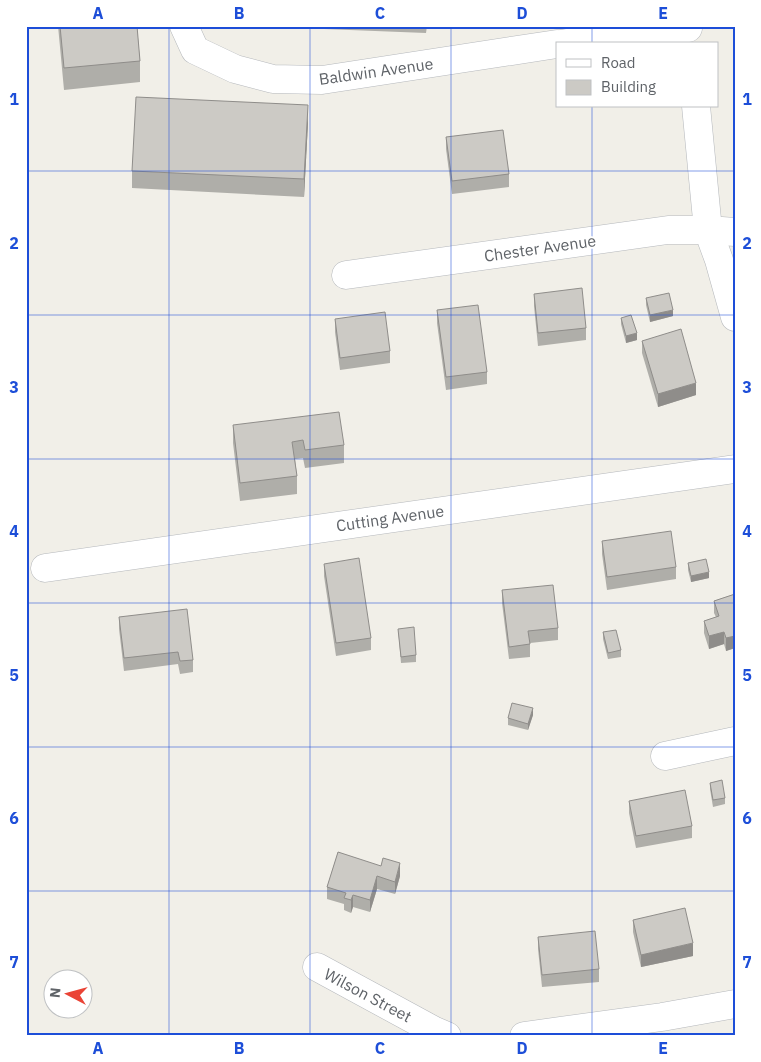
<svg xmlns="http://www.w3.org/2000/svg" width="761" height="1062" font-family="'IBM Plex Sans',sans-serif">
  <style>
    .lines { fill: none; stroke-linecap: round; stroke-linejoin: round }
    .street-casing { stroke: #b5b8bc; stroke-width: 29 }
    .street { stroke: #fff; stroke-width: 28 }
    .wall { fill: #afaea9 }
    .shaded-wall { fill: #8f8d8a }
    .building { fill: #cccac5; stroke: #8f8d8a }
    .grid { fill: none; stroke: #1d4ed8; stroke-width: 1; stroke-opacity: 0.55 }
    .labels { text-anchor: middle; stroke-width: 4; stroke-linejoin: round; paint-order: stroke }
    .street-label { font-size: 16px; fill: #5f6368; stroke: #fff }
    .neatline { fill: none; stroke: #1d4ed8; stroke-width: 2 }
    .grid-label { font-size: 16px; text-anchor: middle; font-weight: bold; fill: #1d4ed8 }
  </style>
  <rect width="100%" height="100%" fill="#f1efe8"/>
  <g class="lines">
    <defs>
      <g id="street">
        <path d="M184 26 195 50 235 69 273 79 322 80 557 44"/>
        <path d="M561 44 620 34 688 28"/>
        <path d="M696 106 708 230 719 260 735 317"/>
        <path d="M346 275 668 230H708L735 232"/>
        <path d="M45 568 735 469"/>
        <path d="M665 756 735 741"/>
        <path d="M317 967 433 1030 447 1036"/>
        <path d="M524 1036 662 1017 735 1004"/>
      </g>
    </defs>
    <use href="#street" class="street-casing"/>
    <use href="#street" class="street"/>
  </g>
  <g class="wall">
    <path d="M58 26H137L140 61V82L64 90Z"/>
    <path d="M247 26H427L426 33Z"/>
    <path d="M308 123 304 197 132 188V171Z"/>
    <path d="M446 137 509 174V187L452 194 446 149Z"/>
    <path d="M534 294 586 328V340L538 346 534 306Z"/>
    <path d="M646 298 673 316 650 322 646 305Z"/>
    <path d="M437 310 487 372V384L446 390 437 323Z"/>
    <path d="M621 318 637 340 626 343 621 324Z"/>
    <path d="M335 319 390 351V363L340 370 335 332Z"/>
    <path d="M642 341 696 395 658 407 642 353Z"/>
    <path d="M233 425 344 445V463L305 468 303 458 295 459 297 476V494L240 501 233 443Z"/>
    <path d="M602 541 676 567V579L607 590 602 554Z"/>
    <path d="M688 563 709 578 691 582 688 570Z"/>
    <path d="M324 564 371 638V650L336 656 324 576Z"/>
    <path d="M502 590 558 628V640L530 643V657L509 659 502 603Z"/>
    <path d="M735 594V648L726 651 724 644 709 649 704 633V621L716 617 714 613V601Z"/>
    <path d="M119 617 193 660V672L180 674 178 664 124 671 119 629Z"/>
    <path d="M398 629 416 655V662L401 663Z"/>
    <path d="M603 632 621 650V657L608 659 603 639Z"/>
    <path d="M533 715 528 730 508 725V718Z"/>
    <path d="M710 783 725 798V804L713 807 710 789Z"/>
    <path d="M629 801 692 826V838L636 848 629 813Z"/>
    <path d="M338 852 400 876 395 894 377 889 370 912 353 907 351 913 344 910V904L327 899V887Z"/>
    <path d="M633 920 693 956 641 967 633 932Z"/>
    <path d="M538 937 599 969V982L542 987 538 949Z"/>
  </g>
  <g class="shaded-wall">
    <path d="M308 105V123L304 197V179Z"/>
    <path d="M673 310V316L650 322V315Z"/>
    <path d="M637 333V340L626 343V336Z"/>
    <path d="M696 383V395L658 407V394Z"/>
    <path d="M709 572V578L691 582V576Z"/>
    <path d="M724 632V644L709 649V636Z"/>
    <path d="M735 636V648L726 651V638Z"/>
    <path d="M533 708V715L528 730V724Z"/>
    <path d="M400 863V876L395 894V882Z"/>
    <path d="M377 876V889L370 912V900Z"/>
    <path d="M353 895V907L351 913V900Z"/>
    <path d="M693 943V956L641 967V955Z"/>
  </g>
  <g class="building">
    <path d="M60 26H137L140 61 64 68Z"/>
    <path d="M136 97 308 105 304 179 132 171Z"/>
    <path d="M503 130 509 174 452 181 446 137Z"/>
    <path d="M582 288 586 328 538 333 534 294Z"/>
    <path d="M669 293 673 310 650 315 646 298Z"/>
    <path d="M478 305 487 372 446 377 437 310Z"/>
    <path d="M385 312 390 351 340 358 335 319Z"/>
    <path d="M631 315 637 333 626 336 621 318Z"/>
    <path d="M681 329 696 383 658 394 642 341Z"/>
    <path d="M339 412 344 445 305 450 303 440 292 442 297 476 240 483 233 425Z"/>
    <path d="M671 531 676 567 607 577 602 541Z"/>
    <path d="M359 558 371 638 336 643 324 564Z"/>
    <path d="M706 559 709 572 691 576 688 563Z"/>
    <path d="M553 585 558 628 528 631 530 644 509 647 502 590Z"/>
    <path d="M735 594V636L726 638 724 632 709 636 704 621 719 616 714 601Z"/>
    <path d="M187 609 193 660 180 661 178 652 124 658 119 617Z"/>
    <path d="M414 627 416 655 401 657 398 629Z"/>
    <path d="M616 630 621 650 608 653 603 632Z"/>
    <path d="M512 703 533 708 528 724 508 718Z"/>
    <path d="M722 780 725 798 713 800 710 783Z"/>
    <path d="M685 790 692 826 636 836 629 801Z"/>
    <path d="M338 852 381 866 383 858 400 863 395 882 377 876 370 900 353 895 351 900 344 898 346 893 327 887Z"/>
    <path d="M685 908 693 943 641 955 633 920Z"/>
    <path d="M595 931 599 969 542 975 538 937Z"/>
  </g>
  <path class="grid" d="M169 26V1036M310 26V1036M451 26V1036M592 26V44M592 106V1036M26 171H735M26 315H735M26 459H735M26 603H735M26 747H735M26 891H735"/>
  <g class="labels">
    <g class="street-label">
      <text transform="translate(376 71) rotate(-8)" y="6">Baldwin Avenue</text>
      <text transform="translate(540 248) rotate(-8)" y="6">Chester Avenue</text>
      <text transform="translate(390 518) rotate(-8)" y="6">Cutting Avenue</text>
      <text transform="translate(368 995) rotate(28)" y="6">Wilson Street</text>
    </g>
  </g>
  <rect width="761" height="1062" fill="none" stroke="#ffffff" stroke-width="55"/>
  <rect x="556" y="42" width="162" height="65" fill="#ffffff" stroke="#bfc1c3"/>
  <rect x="566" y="59" width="25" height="8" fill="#ffffff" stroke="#bfc1c3"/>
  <text x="601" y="68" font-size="15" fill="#5f6368">Road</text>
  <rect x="566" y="80" width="25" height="15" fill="#cccac5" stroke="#bfc1c3"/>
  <text x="601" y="92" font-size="15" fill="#5f6368">Building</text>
  <g transform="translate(68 994) rotate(276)"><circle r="24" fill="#ffffff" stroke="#bfc1c3"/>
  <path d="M0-4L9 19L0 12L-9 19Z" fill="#ea4335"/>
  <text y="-8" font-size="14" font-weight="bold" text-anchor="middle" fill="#5f6368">N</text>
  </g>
  <rect x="28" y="28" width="706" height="1006" class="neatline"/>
  <g class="grid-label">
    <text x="98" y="19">A</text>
    <text x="239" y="19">B</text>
    <text x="380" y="19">C</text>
    <text x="522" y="19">D</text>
    <text x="663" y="19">E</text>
    <text x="14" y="105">1</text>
    <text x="747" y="105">1</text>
    <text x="14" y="249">2</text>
    <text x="747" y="249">2</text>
    <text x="14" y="393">3</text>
    <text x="747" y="393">3</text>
    <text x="14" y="537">4</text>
    <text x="747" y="537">4</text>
    <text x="14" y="681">5</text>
    <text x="747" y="681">5</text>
    <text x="14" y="824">6</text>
    <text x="747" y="824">6</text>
    <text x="14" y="968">7</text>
    <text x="747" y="968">7</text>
    <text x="98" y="1054">A</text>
    <text x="239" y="1054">B</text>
    <text x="380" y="1054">C</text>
    <text x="522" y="1054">D</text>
    <text x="663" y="1054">E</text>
  </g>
</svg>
